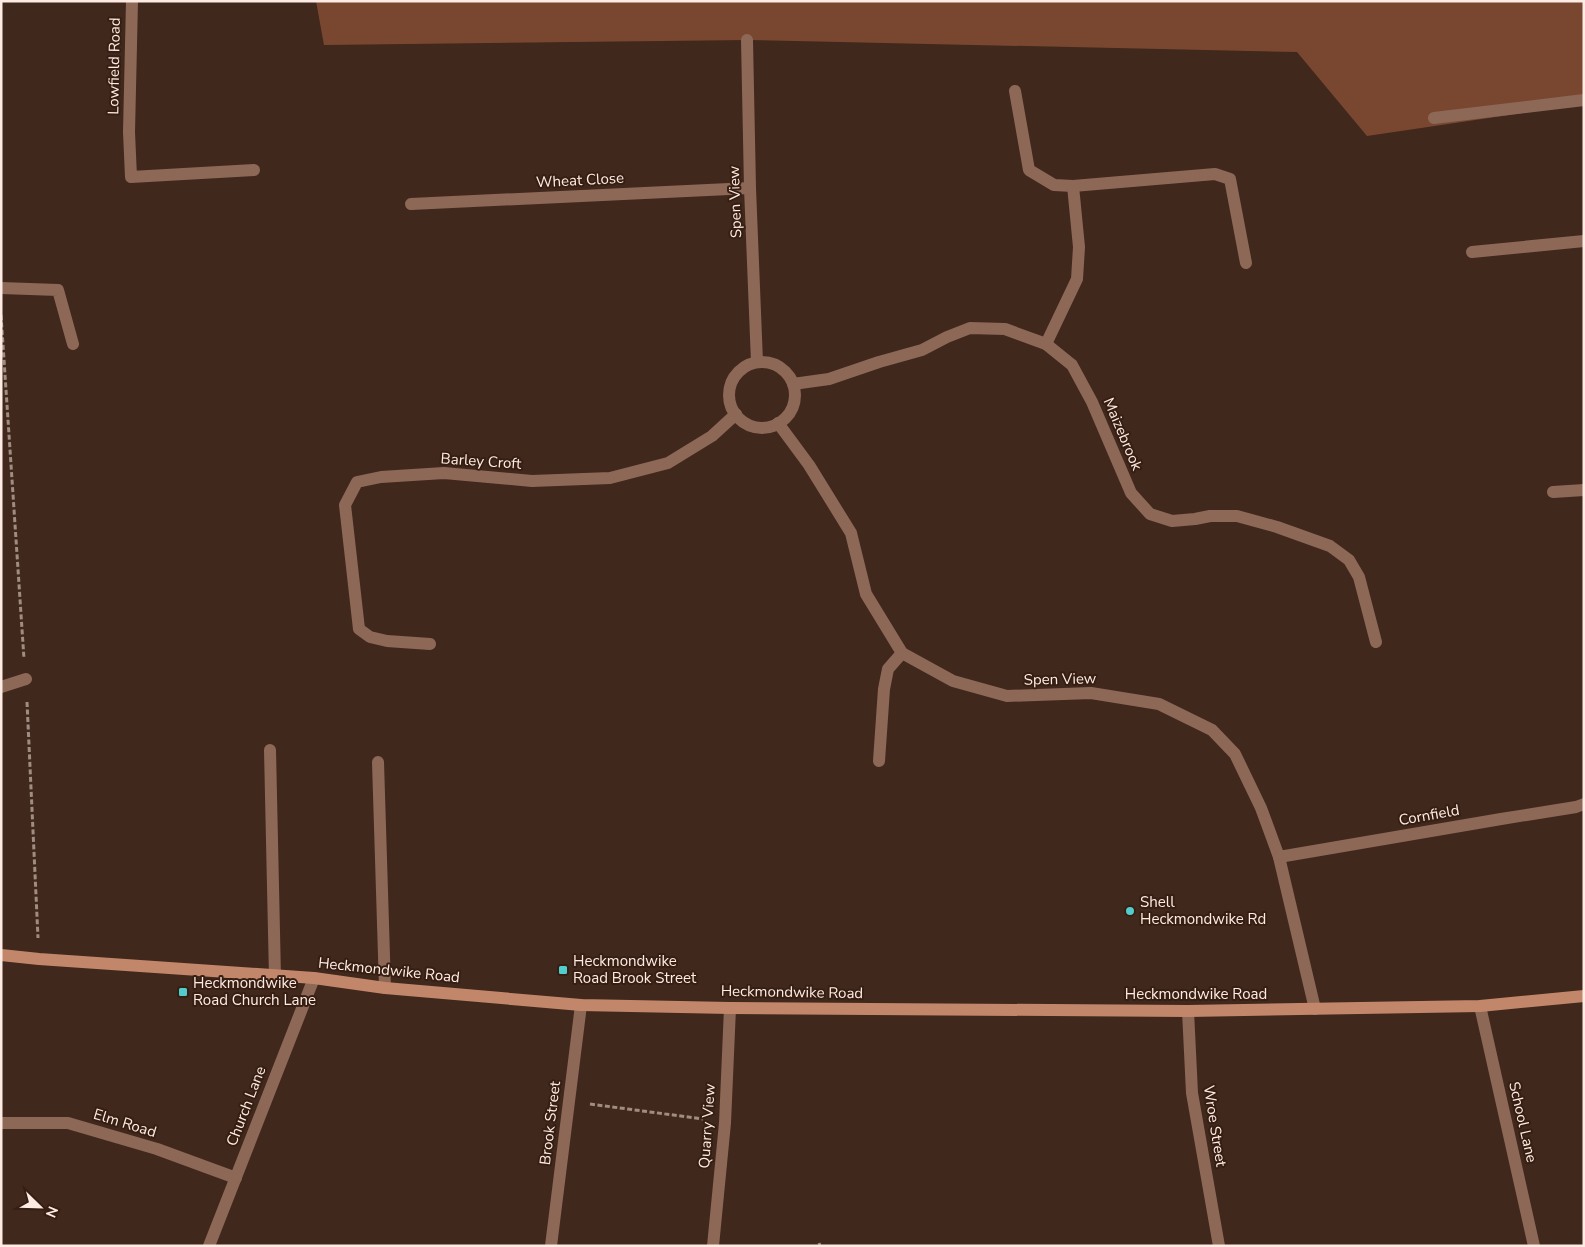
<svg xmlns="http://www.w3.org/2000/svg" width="1585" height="1247" font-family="'Nunito Sans',sans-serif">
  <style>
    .green { fill: #794730 }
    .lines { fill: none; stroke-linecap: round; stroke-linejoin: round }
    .path { stroke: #a18c82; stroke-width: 3; stroke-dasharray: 5 2.5; stroke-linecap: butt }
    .lane { stroke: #8d6857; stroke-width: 12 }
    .street { stroke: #8d6857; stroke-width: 12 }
    .secondary { stroke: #c2876b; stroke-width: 12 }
    .poi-dot { fill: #52cdcd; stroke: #371e12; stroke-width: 2 }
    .labels { text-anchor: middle; stroke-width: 4; stroke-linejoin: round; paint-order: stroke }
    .street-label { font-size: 15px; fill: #feece4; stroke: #371e12 }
    .poi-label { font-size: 15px; fill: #feece4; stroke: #371e12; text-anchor: start }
  </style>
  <rect width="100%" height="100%" fill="#41281c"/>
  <path class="green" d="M316 1H1584V104L1367 136 1297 52 747 40 324 45Z"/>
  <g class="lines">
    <g class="path">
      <path d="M1 315 24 659"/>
      <path d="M27 702 38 938"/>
      <path d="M590 1104 703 1119"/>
      <path d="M819 1243 820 1246"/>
    </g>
    <g class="lane">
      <path d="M1434 118 1584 100"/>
      <path d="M129 132 131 177 254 170"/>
      <path d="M1 687 26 679"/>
      <path d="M879 761 884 689 888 669 902 653"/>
    </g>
    <g class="street">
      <path d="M747 40 750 188 757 362"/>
      <path d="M1015 91 1029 170 1054 185 1073 186 1215 174 1230 179 1246 263"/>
      <path d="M129 132 132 1"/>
      <path d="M411 204 750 188"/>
      <path d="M1472 252 1584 241"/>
      <path d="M1 288 58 290 73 344"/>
      <path d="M1046 344 1077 279 1079 247 1073 186"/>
      <circle cx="762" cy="395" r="33"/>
      <path d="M793 384 829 379 879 362 922 350 947 337 970 328 1005 329 1046 344 1072 365 1092 402 1131 493 1150 514 1172 521 1195 519 1210 516H1237L1277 527 1330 546 1349 560 1359 577 1376 642"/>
      <path d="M778 423 809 465 851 533 866 594 902 653 953 681 1007 696 1091 693 1159 704 1212 730 1235 754 1261 808 1279 857 1315 1009"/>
      <path d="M1553 492 1584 490"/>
      <path d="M430 644 387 641 370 637 359 629 345 505 357 482 381 477 444 473 532 481 610 478 668 463 712 436 736 414"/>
      <path d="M270 750 275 977"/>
      <path d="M378 762 385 988"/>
      <path d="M1279 857 1501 819 1576 807 1584 804"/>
      <path d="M1480 1006 1534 1246"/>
      <path d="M1188 1011 1192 1093 1219 1246"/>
      <path d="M1 1123H68L157 1149 236 1178"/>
      <path d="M209 1246 314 978"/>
      <path d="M551 1246 581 1005"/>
      <path d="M713 1246 725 1123 730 1008"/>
    </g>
    <path class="secondary" d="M1 955 39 959 314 978 385 988 581 1005 730 1008 1188 1011 1480 1006 1584 996"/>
  </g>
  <g class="poi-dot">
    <circle cx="1130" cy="911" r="5"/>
    <rect x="558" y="965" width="10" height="10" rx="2.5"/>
    <rect x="178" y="987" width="10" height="10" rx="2.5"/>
  </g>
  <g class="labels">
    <g class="street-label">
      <text transform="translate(114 66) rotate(-89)" y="5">Lowfield Road</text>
      <text transform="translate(580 180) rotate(-3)" y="5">Wheat Close</text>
      <text transform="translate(735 202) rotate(-92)" y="5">Spen View</text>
      <text transform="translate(1123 434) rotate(67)" y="5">Maizebrook</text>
      <text transform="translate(481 461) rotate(4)" y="5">Barley Croft</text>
      <text transform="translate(1060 679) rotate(-1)" y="5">Spen View</text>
      <text transform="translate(1429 815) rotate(-10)" y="5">Cornfield</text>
      <text transform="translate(389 970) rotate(6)" y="5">Heckmondwike Road</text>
      <text transform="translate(792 992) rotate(1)" y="5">Heckmondwike Road</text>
      <text x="1196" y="999">Heckmondwike Road</text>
      <text transform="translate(246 1106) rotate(-69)" y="5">Church Lane</text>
      <text transform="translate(1523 1122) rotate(77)" y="5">School Lane</text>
      <text transform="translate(125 1123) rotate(17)" y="5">Elm Road</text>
      <text transform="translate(550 1123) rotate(-83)" y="5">Brook Street</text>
      <text transform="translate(707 1126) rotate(-86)" y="5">Quarry View</text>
      <text transform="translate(1215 1126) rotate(81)" y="5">Wroe Street</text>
    </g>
    <g class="poi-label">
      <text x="1140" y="907">Shell<tspan x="1140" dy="17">Heckmondwike Rd</tspan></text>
      <text x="573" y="966">Heckmondwike<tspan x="573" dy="17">Road Brook Street</tspan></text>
      <text x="193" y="988">Heckmondwike<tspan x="193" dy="17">Road Church Lane</tspan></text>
    </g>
  </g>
  <rect width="1585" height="1247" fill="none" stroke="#feece4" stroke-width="5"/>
  <g transform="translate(40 1207) rotate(113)" stroke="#371e12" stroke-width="4" paint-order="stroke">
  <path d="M0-4L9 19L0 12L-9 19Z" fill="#feece4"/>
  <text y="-8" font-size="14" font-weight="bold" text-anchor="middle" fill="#feece4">N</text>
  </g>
</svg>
